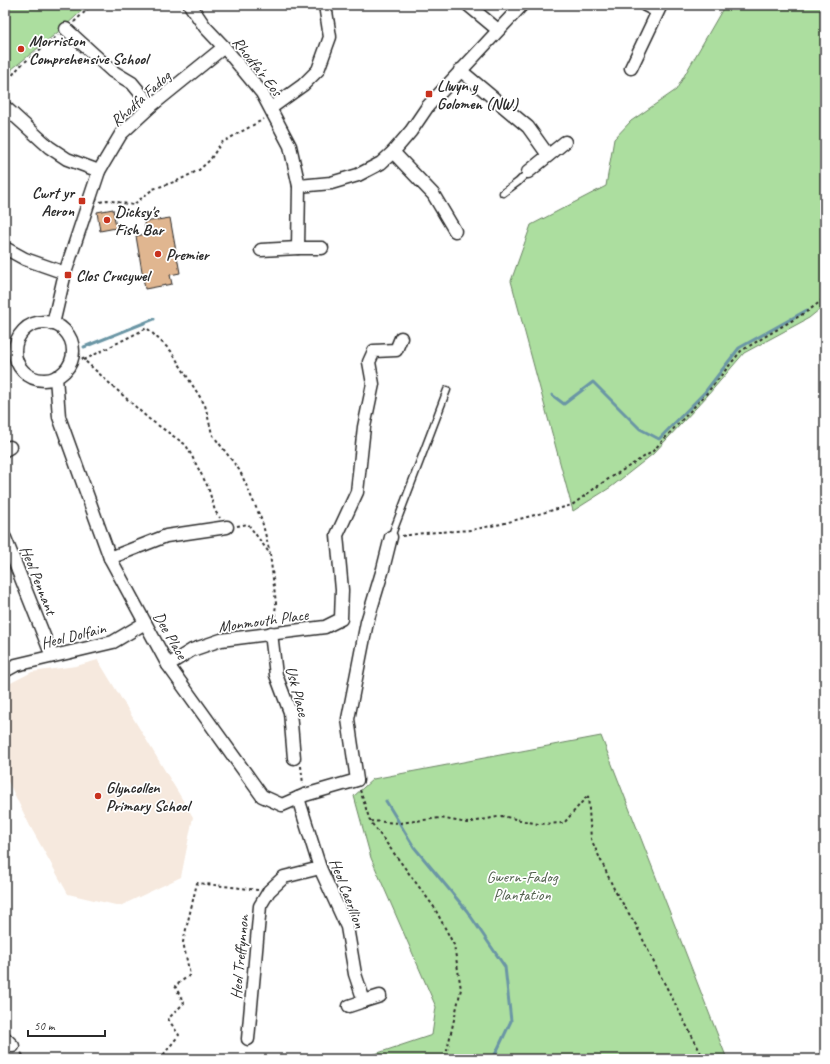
<svg xmlns="http://www.w3.org/2000/svg" width="830" height="1064" font-family="Caveat,sans-serif">
  <style>
    .built { fill: #f6e9de }
    .green { fill: #acde9f; stroke: #6c8465 }
    .lines { fill: none; stroke-linecap: round; stroke-linejoin: round }
    .stream { stroke: #6b96a5; stroke-width: 3 }
    .building { fill: #e0b690; stroke: #2b2b2b }
    .service-casing { stroke: #2b2b2b; stroke-width: 9 }
    .minor-casing { stroke: #2b2b2b; stroke-width: 15 }
    .path { stroke: #2b2b2b; stroke-width: 2; stroke-dasharray: 3 3; stroke-linecap: butt }
    .service { stroke: #fff; stroke-width: 6 }
    .minor { stroke: #fff; stroke-width: 12 }
    .poi-dot { fill: #c8321e; stroke: #fff; stroke-width: 1.5 }
    .labels { text-anchor: middle; stroke-width: 3.5; stroke-linejoin: round; paint-order: stroke }
    .poi-label { font-size: 16px; font-weight: bold; fill: #2b2b2b; stroke: #fff; text-anchor: start }
    .street-label { font-size: 16px; fill: #2b2b2b; stroke: #fff }
    .park-label { font-size: 16px; fill: #52614e; stroke: #fff }
  </style>
  <rect width="100%" height="100%" fill="#fff"/>
  <filter id="ink" filterUnits="userSpaceOnUse"><feTurbulence type="fractalNoise" baseFrequency=".025" numOctaves="2"/><feDisplacementMap in="SourceGraphic" scale="8" xChannelSelector="R" yChannelSelector="G"/><feConvolveMatrix kernelMatrix="1 2 1 2 8 2 1 2 1" color-interpolation-filters="sRGB"/></filter>
  <g filter="url(#ink)">
    <path class="built" d="M98 660 193 817 181 877 120 906 68 894 30 826 5 775V686L32 672 76 666Z"/>
    <g class="green">
      <path d="M5 5H88L63 28 12 69 10 76 5 82Z"/>
      <path d="M725 5H825V305L809 318 744 353 708 395 653 454 611 487 573 511 511 281 531 225 606 186 614 139 631 121 676 90Z"/>
      <path d="M601 736 727 1059H368L369 1056 432 1035 436 1007 371 858 354 796 373 779Z"/>
    </g>
    <g class="lines">
      <g class="stream">
        <path d="M84 347 154 319"/>
        <path d="M552 395 564 404 593 382 640 429 659 439 705 392 739 348 807 310"/>
        <path d="M386 801 414 847 467 911 505 967 511 1021 493 1059"/>
      </g>
    </g>
    <g class="building">
      <path d="M113 209 116 228 100 231 97 212Z"/>
      <path d="M170 218 180 273 170 275 172 284 145 289 136 236 146 234 144 222Z"/>
    </g>
    <g class="lines">
      <defs>
        <g id="service">
          <path d="M503 193 518 182 528 172"/>
          <path d="M391 537 447 390"/>
        </g>
        <g id="minor">
          <path d="M190 5 205 27 224 47 262 93 290 146 299 186 298 248"/>
          <path d="M468 5 498 30"/>
          <path d="M645 5 657 11"/>
          <path d="M66 29 112 71 132 83 151 106"/>
          <path d="M631 68 661 5"/>
          <path d="M460 70 528 127 548 155"/>
          <path d="M5 107 49 147 67 159 99 171"/>
          <path d="M271 108 303 85 318 70 330 37 325 5"/>
          <path d="M393 152 433 194 455 231"/>
          <path d="M528 172 565 142"/>
          <path d="M299 186 331 183 358 175 381 163 393 152 411 131 428 106 522 5"/>
          <path d="M5 248 25 259 65 273"/>
          <path d="M261 250 298 248H322"/>
          <circle cx="44" cy="351" r="29"/>
          <path d="M53 324 65 273 99 171 121 134 151 106 224 47"/>
          <path d="M56 377 59 417 110 558 168 665 262 796 282 805 305 795 357 780 348 719 367 622 383 569 391 537"/>
          <path d="M5 450 10 447"/>
          <path d="M5 538 52 656"/>
          <path d="M110 558 166 536 227 527"/>
          <path d="M271 633 276 675 290 712 294 758"/>
          <path d="M168 665 192 650 221 640 325 627 341 619 342 590 337 535 357 492 364 427 373 384 369 362 374 351 396 350 401 338"/>
          <path d="M5 671 16 665 113 642 145 623"/>
          <path d="M298 798 320 868 347 927 355 974 364 1001 349 1006"/>
          <path d="M364 1001 380 996"/>
          <path d="M5 1038 13 1046"/>
          <path d="M248 1039 260 906 269 891 284 877 320 868"/>
        </g>
      </defs>
      <use href="#service" class="service-casing"/>
      <use href="#minor" class="minor-casing"/>
      <g class="path">
        <path d="M74 22 92 5"/>
        <path d="M5 84 20 66 58 35"/>
        <path d="M100 202 107 200 133 205 153 189 177 181 199 170 210 160 221 143 264 119"/>
        <path d="M71 343 84 360 149 419 186 445 208 487 215 511 220 518"/>
        <path d="M84 360 147 328 171 351 205 405 212 434 240 471 262 521 270 553"/>
        <path d="M237 526 248 524 270 554 276 603 274 623"/>
        <path d="M402 536 424 533 471 530 501 524 572 505 602 483 652 452 707 393 741 351 808 311 825 298"/>
        <path d="M301 766 303 784"/>
        <path d="M360 790 370 821 434 907 454 945 461 989 445 1059"/>
        <path d="M370 821 399 823 440 818 467 823 502 816 538 824 564 823 588 795 591 839 615 891 636 925 657 969 704 1059"/>
        <path d="M21 1053 27 1059"/>
        <path d="M169 1059 164 1054 179 1035 168 1019 184 1003 175 986 190 975 183 942 197 883 258 890"/>
      </g>
      <use href="#service" class="service"/>
      <use href="#minor" class="minor"/>
    </g>
  </g>
  <g class="poi-dot">
    <circle cx="21" cy="49" r="4"/>
    <rect x="425" y="90" width="8" height="8" rx="2"/>
    <rect x="78" y="197" width="8" height="8" rx="2"/>
    <circle cx="107" cy="220" r="4"/>
    <circle cx="158" cy="254" r="4"/>
    <rect x="64" y="271" width="8" height="8" rx="2"/>
    <circle cx="98" cy="796" r="4"/>
  </g>
  <g class="labels">
    <g class="poi-label">
      <text x="29" y="46">Morriston<tspan x="29" dy="18">Comprehensive School</tspan></text>
      <text x="437" y="91">Llwyn y<tspan x="437" dy="18">Golomen (NW)</tspan></text>
      <text x="74" y="198" text-anchor="end">Cwrt yr<tspan x="74" dy="18">Aeron</tspan></text>
      <text x="115" y="217">Dicksy's<tspan x="115" dy="18">Fish Bar</tspan></text>
      <text x="166" y="260">Premier</text>
      <text x="76" y="281">Clos Crucywel</text>
      <text x="106" y="793">Glyncollen<tspan x="106" dy="18">Primary School</tspan></text>
    </g>
    <g class="street-label">
      <text transform="translate(258 66) rotate(52)" y="6">Rhodfa'r Eos</text>
      <text transform="translate(140 98) rotate(-42)" y="6">Rhodfa Fadog</text>
      <text transform="translate(39 580) rotate(68)" y="6">Heol Pennant</text>
      <text transform="translate(263 620) rotate(-8)" y="6">Monmouth Place</text>
      <text transform="translate(73 635) rotate(-14)" y="6">Heol Dolfain</text>
      <text transform="translate(171 635) rotate(60)" y="6">Dee Place</text>
      <text transform="translate(298 691) rotate(75)" y="6">Usk Place</text>
      <text transform="translate(348 893) rotate(69)" y="6">Heol Caerllion</text>
      <text transform="translate(239 957) rotate(-85)" y="6">Heol Treffynnon</text>
    </g>
    <g class="park-label">
      <text x="522" y="882">Gwern-Fadog<tspan x="522" dy="18">Plantation</tspan></text>
    </g>
  </g>
  <rect width="830" height="1064" fill="none" stroke="#fff" stroke-width="20"/>
  <rect x="10" y="10" width="810" height="1044" fill="none" stroke="#2b2b2b" stroke-width="1.5" filter="url(#ink)"/>
  <path d="M28 1030v6h77v-6" fill="none" stroke="#2b2b2b" stroke-width="2"/>
  <text x="34" y="1030" font-size="12" fill="#2b2b2b" stroke="#ffffff" stroke-width="3" paint-order="stroke">50 m</text>
</svg>
